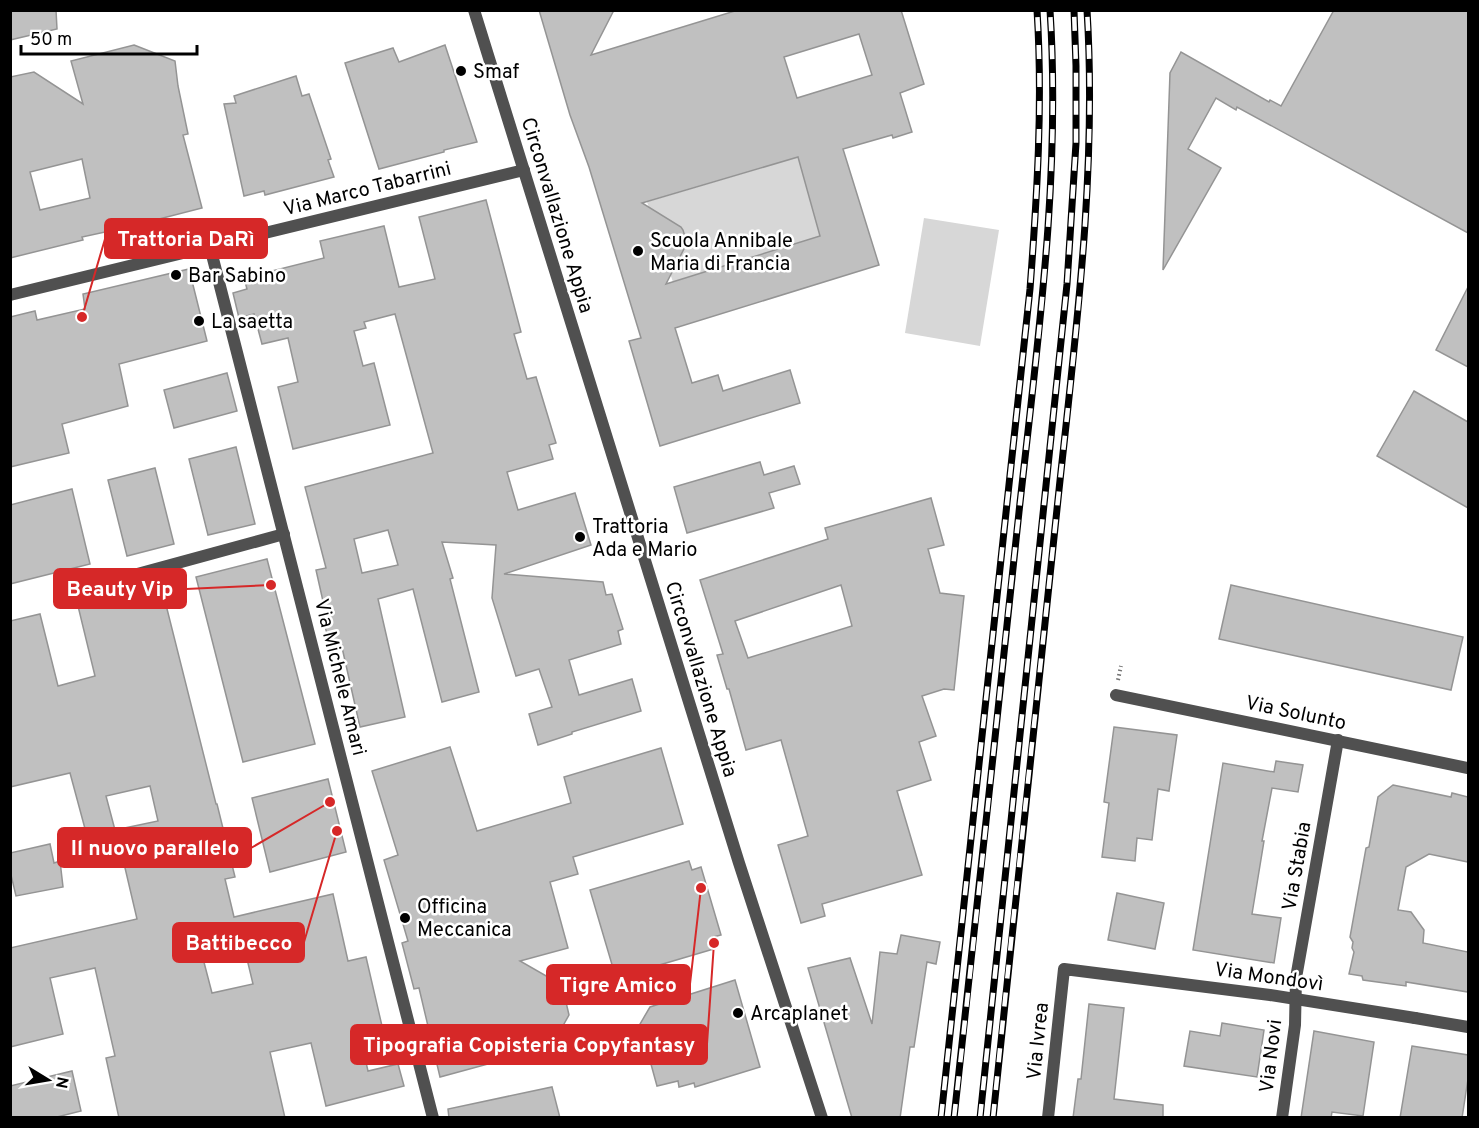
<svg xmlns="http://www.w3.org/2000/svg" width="1479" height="1128" font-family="Overpass,sans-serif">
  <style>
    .green { fill: #d7d7d7 }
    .building { fill: #c0c0c0; stroke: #949494; stroke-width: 1.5; fill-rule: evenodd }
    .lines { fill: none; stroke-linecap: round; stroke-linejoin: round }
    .path { stroke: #727272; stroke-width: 4; stroke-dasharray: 1.5 3; stroke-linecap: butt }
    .service { stroke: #505050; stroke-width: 12 }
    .pedestrian { stroke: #505050; stroke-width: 12 }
    .minor { stroke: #505050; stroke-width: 12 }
    .tertiary { stroke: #505050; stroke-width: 12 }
    .rail-casing { stroke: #000; stroke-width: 7 }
    .rail { stroke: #fff; stroke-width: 4.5; stroke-dasharray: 14; stroke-linecap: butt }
    .poi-dot { fill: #000; stroke: #fff; stroke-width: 2 }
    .labels { text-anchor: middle; stroke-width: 5; stroke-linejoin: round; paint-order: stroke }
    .poi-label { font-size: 20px; fill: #000; stroke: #fff; text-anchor: start }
    .street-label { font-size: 20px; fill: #000; stroke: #fff }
    .leader { fill: none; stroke: #d62828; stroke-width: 2 }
    .callout-dot { fill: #d62828; stroke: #fff; stroke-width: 2 }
    .callout { fill: #d62828; stroke: #d62828; stroke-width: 2 }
    .callout-label { font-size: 21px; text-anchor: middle; font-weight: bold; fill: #fff }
  </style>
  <rect width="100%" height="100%" fill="#fff"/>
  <g class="green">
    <path d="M798 157 820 236 673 282 664 255 685 248C688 241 685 232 681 227L657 231 647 202Z"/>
    <path d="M924 218 999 230 980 346 905 333Z"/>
  </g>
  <g class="building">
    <path d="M10 10H56L57 29 10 40Z"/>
    <path d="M539 10H614L591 55 738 10H901L924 84 900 93 912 132 893 138 892 135 843 149 879 265 675 328 692 383 718 375 723 391 790 370 800 403 660 446 629 341 641 338 589 167 570 115ZM859 34 872 75 797 98 784 57ZM798 157 820 236 666 284 687 243 683 230 681 227 642 203Z"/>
    <path d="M1334 10H1468V233L1237 107 1236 110 1216 98 1188 149 1221 168 1163 270 1170 73 1181 52 1269 102 1270 100 1281 106Z"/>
    <path d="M134 45 175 61 178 86 188 134 183 135 202 208 128 227 82 237 83 240 10 258V77L34 72 83 104 71 61ZM82 159 90 198 40 210 30 172Z"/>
    <path d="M445 45 477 142 444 150V152L379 169 345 63 393 48 399 62Z"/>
    <path d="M296 76 302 96 309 94 331 159 328 160 334 177 265 195 264 191 244 196 224 104 236 103 234 96Z"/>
    <path d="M486 200 521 332 514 334 527 379 536 377 556 443 549 445 553 459 507 472 518 510 575 493 591 545 504 574 603 582 606 595 612 594 623 629 618 631 621 644 569 660 579 695 632 679 641 711 572 732V734L538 745 529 714 552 707 539 669 516 676 492 598 496 545 442 542 453 578 450 579 479 692 442 702 413 589 378 599 405 717 360 727 341 643 336 644 334 636 328 637 323 620 327 619 316 570 326 568 305 487 433 453 395 314 364 322 366 328 354 331 363 366 374 363 390 425 293 449 278 387 298 382 288 338 262 344 254 314 239 318 233 293 247 289 244 278 324 258 320 241 384 226 399 287 435 279 419 217ZM388 530 398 565 362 573 354 539Z"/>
    <path d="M189 269 207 341 119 364 128 406 62 424 69 453 10 467V317L35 311 37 320 85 309 83 294Z"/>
    <path d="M1468 287V367L1436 350Z"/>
    <path d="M227 373 237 411 174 428 164 390Z"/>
    <path d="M1414 391 1468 422V508L1377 456Z"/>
    <path d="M236 447 255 524 208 535 189 459Z"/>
    <path d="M760 462 764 475 794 466 800 484 769 493 774 508 687 533 674 487Z"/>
    <path d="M155 468 174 544 127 556 108 480Z"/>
    <path d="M72 489 90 564 10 584V505Z"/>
    <path d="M931 498 944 545 928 549 940 593 964 596 954 690 944 689 922 696 936 736 919 742 931 780 897 791 922 875 822 904 825 916 801 923 778 845 808 836 781 740 746 750 729 689H727L717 655 723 654 700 580 828 539 825 528ZM841 585 852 626 748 658 735 621Z"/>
    <path d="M267 559 315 744 243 762 196 577Z"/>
    <path d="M161 585 216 804H217L235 877 225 879 234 917 333 894 348 961 366 957 382 1026 359 1032 368 1071 398 1064 404 1086 326 1106 311 1043 270 1052 285 1118H119L106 1058 115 1056 95 968 50 978 63 1034 10 1047V948L137 919 122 855 94 862 70 773 10 787V621L40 614 58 686 95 676 78 606ZM150 786 158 821 115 830 106 796ZM242 938 253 984 212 993 200 947Z"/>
    <path d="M1231 585 1463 637 1451 690 1219 639Z"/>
    <path d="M1114 727 1177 735 1169 791 1158 789 1152 840 1137 838 1135 861 1102 857 1109 803 1104 802Z"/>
    <path d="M450 747 477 831 571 803 564 777 661 748 683 824 573 857 578 874 550 882 568 948 520 961 562 985 569 1015 560 1031 550 1042 536 1051 440 1077 419 988 414 989 402 943 408 941 384 860 398 855 372 771Z"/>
    <path d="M1276 761 1303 765 1298 792 1272 788 1262 841H1264L1252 914 1281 918 1274 963 1193 950 1223 763 1274 772Z"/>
    <path d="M328 779 346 852 270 872 252 798Z"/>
    <path d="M1393 785 1451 797 1452 793 1468 797V862L1429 854 1406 867 1398 910 1411 912 1424 930 1423 943 1468 952V992L1406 982V986L1363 980 1362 976 1349 974 1354 952 1352 948 1353 942 1350 937 1366 848 1369 847 1378 797Z"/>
    <path d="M50 844 54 863 60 861 63 887 16 896 10 871V853Z"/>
    <path d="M689 861 692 870 701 867 721 935 713 937 717 948 622 976 618 966 613 968 590 890Z"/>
    <path d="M1117 893 1164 903 1155 949 1108 940Z"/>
    <path d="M901 935 940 942 936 964 927 962 914 1047H910L900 1118H852L808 968 850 958 872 1024 880 952 897 954Z"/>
    <path d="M735 980 760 1067 695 1087 694 1083 679 1087 678 1081 657 1086 640 1024 650 1007Z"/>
    <path d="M1089 1004 1124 1008 1114 1099 1163 1105V1118H1073L1078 1079H1081Z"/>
    <path d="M1222 1023 1264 1030 1257 1077 1184 1066 1190 1031 1220 1036Z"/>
    <path d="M1314 1031 1374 1042 1363 1116 1332 1112 1331 1118H1301Z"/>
    <path d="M1412 1046 1468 1055V1079L1462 1118H1400Z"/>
    <path d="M72 1071 81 1111 53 1118H10V1086Z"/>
    <path d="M552 1087 560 1118H449L448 1109Z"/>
  </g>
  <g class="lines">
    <path class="path" d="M1118 680 1121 666"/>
    <path class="service" d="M130 576 284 534"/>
    <path class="pedestrian" d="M1415 1018 1468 1027"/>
    <g class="minor">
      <path d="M210 247 433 1118"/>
      <path d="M10 295 524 170"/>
      <path d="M1116 695 1468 768"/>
      <path d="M1048 1118 1064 969 1270 995 1415 1018"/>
      <path d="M1282 1118 1295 1025 1296 978 1338 740"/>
    </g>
    <path class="tertiary" d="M474 10 739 863 822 1118"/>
    <defs>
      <g id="rail">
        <path d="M941 1118 1030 289C1037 196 1043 104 1037 10"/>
        <path d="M954 1118C977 916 997 714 1019 512 1037 346 1061 178 1050 10"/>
        <path d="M980 1118 1067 284 1076 143V66L1074 10"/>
        <path d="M993 1118C1014 908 1037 699 1059 490 1076 331 1097 170 1087 10"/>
      </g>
    </defs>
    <use href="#rail" class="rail-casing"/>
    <use href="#rail" class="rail"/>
  </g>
  <g class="poi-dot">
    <circle cx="461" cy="71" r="6"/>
    <circle cx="638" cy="251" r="6"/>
    <circle cx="176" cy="275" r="6"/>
    <circle cx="199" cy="321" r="6"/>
    <circle cx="580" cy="537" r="6"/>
    <circle cx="405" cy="918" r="6"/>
    <circle cx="738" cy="1013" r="6"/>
  </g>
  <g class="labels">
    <g class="poi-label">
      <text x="473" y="78">Smaf</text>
      <text x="650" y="247">Scuola Annibale<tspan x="650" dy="23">Maria di Francia</tspan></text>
      <text x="188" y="282">Bar Sabino</text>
      <text x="211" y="328">La saetta</text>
      <text x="592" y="533">Trattoria<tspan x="592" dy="23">Ada e Mario</tspan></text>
      <text x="417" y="913">Officina<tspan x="417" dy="23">Meccanica</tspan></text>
      <text x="750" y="1020">Arcaplanet</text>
    </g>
    <g class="street-label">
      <text transform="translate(367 188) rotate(-14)" y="7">Via Marco Tabarrini</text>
      <text transform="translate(558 215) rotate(73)" y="7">Circonvallazione Appia</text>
      <text transform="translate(341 677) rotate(76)" y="7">Via Michele Amari</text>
      <text transform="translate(702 679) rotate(73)" y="7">Circonvallazione Appia</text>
      <text transform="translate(1296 712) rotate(12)" y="7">Via Solunto</text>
      <text transform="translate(1296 866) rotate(-80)" y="7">Via Stabia</text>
      <text transform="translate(1269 976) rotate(8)" y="7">Via Mondovì</text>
      <text transform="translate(1037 1041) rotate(-84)" y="7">Via Ivrea</text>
      <text transform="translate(1270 1056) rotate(-83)" y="7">Via Novi</text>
    </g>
  </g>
  <path class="leader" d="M82 317L105 239M271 585L186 589M330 802L251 848M337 831L304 942M701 888L690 984M714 943L707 1044"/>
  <g class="callout-dot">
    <circle cx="82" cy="317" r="6"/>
    <circle cx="271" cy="585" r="6"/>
    <circle cx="330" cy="802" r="6"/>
    <circle cx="337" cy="831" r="6"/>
    <circle cx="701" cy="888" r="6"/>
    <circle cx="714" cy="943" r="6"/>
  </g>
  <g class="callout">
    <rect x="105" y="219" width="162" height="39" rx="6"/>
    <rect x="54" y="569" width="132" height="39" rx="6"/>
    <rect x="58" y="828" width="193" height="39" rx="6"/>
    <rect x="173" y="923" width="131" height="39" rx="6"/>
    <rect x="547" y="965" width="143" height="39" rx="6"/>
    <rect x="351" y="1025" width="356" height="39" rx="6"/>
  </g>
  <g class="callout-label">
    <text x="186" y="246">Trattoria DaRì</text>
    <text x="120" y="596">Beauty Vip</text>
    <text x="155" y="855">Il nuovo parallelo</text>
    <text x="239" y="950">Battibecco</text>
    <text x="618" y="992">Tigre Amico</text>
    <text x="529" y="1052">Tipografia Copisteria Copyfantasy</text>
  </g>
  <rect width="1479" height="1128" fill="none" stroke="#000000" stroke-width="24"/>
  <g transform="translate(48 1080) rotate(101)" stroke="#ffffff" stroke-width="4.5" paint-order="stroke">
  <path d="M0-4.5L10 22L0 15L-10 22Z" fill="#000000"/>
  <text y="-9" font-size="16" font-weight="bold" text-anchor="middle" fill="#000000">N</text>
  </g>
  <path d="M21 45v9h176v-9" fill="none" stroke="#000000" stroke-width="3"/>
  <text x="30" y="45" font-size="18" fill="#000000" stroke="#ffffff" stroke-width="4.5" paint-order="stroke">50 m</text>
</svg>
